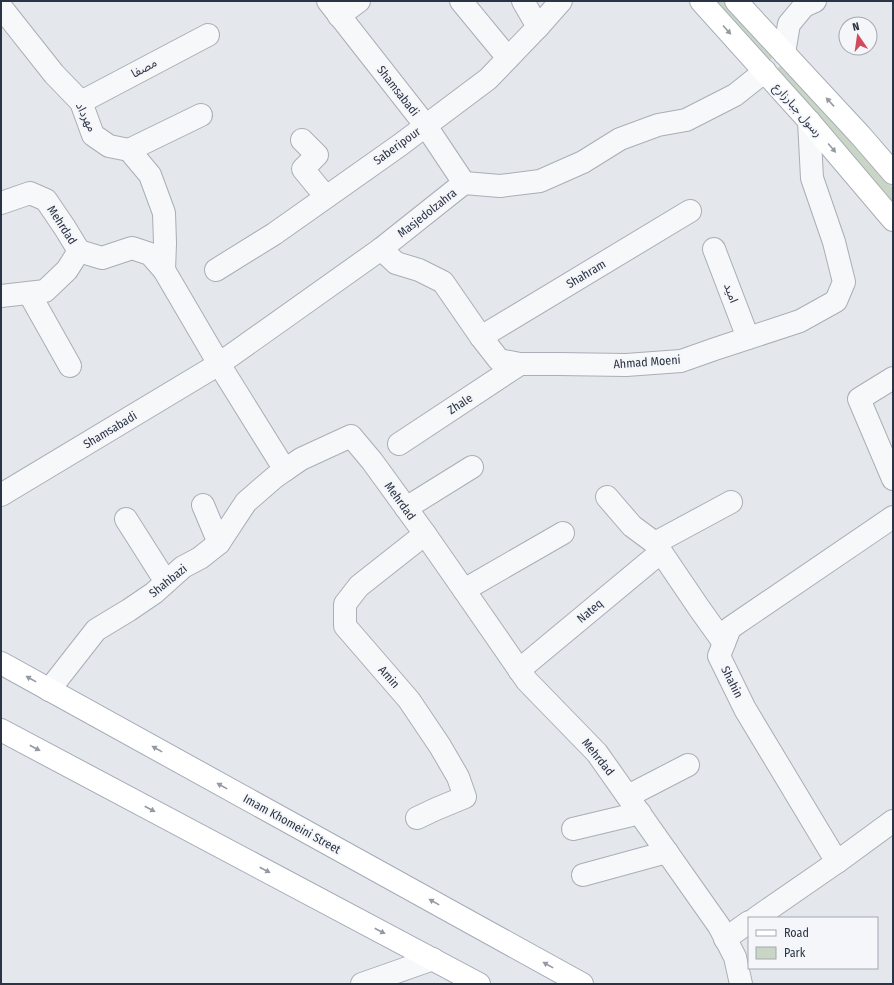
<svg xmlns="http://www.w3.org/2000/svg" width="894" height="985" font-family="'Fira Sans Condensed','Noto Sans Arabic',sans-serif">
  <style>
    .green { fill: #c9d6c5 }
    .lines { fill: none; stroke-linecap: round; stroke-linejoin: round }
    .street-casing { stroke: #a9aeb7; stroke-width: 24 }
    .secondary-casing { stroke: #a9aeb7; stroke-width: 24 }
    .primary-casing { stroke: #a3abb8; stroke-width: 24 }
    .street { stroke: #f7f8fa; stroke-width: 22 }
    .secondary { stroke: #fff; stroke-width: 22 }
    .primary { stroke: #fff; stroke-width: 22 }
    .oneway { fill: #959aa2 }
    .labels { text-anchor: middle; stroke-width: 4; stroke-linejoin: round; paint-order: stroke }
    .street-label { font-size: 12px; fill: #2b3445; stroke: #f4f6f9 }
  </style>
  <rect width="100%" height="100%" fill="#e4e7ec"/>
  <g class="green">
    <path d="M707 1H729L778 52 765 65Z"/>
    <path d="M784 62 893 188V209L774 72Z"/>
  </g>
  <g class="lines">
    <defs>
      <g id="street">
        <path d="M328 1 426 126 464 183"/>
        <path d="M461 1 508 58"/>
        <path d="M523 1 538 27"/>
        <path d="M1 7 54 74 81 102 93 135 109 146 129 150 150 175 164 213 165 243 164 270"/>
        <path d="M339 16 359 1"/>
        <path d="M784 53 789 24 804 6 815 1"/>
        <path d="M81 102 208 35"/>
        <path d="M302 140 317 155 303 169 326 197"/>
        <path d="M129 150 201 115"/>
        <path d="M1 203 30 193 46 200 65 228 79 251 102 258 132 248 150 254 164 270 219 364 285 470 301 459 351 436 372 461 425 534 464 590 527 681 597 753 719 926 735 957 741 984"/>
        <path d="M381 249 396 263 419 270 443 282 481 337 499 360 520 364H558L626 365 681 361 715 349 800 321 836 301 844 282 834 242 812 178 809 121"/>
        <path d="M714 249 748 338"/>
        <path d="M216 270 274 234 400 145 488 79 538 27 561 1"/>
        <path d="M29 293 70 366"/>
        <path d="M1 296 45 291 67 270 79 251"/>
        <path d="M481 337 690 211"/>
        <path d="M893 378 859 399 893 479"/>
        <path d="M399 444 520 364"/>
        <path d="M1 495 219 364 381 249 464 183 500 186 540 181 583 162 620 139 658 125 686 120 735 95 765 71"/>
        <path d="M607 497 632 526 655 543 699 608 724 643"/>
        <path d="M203 505 219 543"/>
        <path d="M406 508 472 467"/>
        <path d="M126 519 166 582"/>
        <path d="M655 543 731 502"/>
        <path d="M464 590 563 533"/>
        <path d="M519 670 661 552"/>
        <path d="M49 690 96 630 129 610 154 593 183 567 200 558 219 543 246 502 275 477 285 470"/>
        <path d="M628 796 688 765"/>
        <path d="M417 818 436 809 465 797 458 777 440 746 409 700 345 626V604L359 586 425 534"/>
        <path d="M573 829 640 813"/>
        <path d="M837 862 745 709 719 656 730 628 893 517"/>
        <path d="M583 875 667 852"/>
        <path d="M756 918 837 862 893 821"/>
        <path d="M725 939 749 922"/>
        <path d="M362 984 433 959"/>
      </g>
      <g id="secondary">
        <path d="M701 1 809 121 893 220"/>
        <path d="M736 1 861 136 893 173"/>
      </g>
      <g id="primary">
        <path d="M1 663 582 984"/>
        <path d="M1 730 479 984"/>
      </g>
    </defs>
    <use href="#street" class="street-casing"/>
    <use href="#secondary" class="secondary-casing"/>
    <use href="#primary" class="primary-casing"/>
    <use href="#street" class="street"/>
    <use href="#secondary" class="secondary"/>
    <use href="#primary" class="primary"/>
  </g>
  <defs><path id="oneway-solid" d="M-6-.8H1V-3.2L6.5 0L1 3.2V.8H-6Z"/></defs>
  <g class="oneway">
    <use href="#oneway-solid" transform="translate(727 30) rotate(48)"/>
    <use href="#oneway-solid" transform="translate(830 102) rotate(-133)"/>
    <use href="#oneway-solid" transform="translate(832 148) rotate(50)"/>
    <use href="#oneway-solid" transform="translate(31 679) rotate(-151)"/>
    <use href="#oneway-solid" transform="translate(35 748) rotate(28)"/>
    <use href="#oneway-solid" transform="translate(157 749) rotate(-151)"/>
    <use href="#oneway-solid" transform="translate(222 786) rotate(-151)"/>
    <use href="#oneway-solid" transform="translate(150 809) rotate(28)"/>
    <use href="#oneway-solid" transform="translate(265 870) rotate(28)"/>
    <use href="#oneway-solid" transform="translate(434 902) rotate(-151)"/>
    <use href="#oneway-solid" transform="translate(380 931) rotate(28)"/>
    <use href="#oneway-solid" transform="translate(548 965) rotate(-151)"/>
  </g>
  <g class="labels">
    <g class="street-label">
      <text transform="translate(144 68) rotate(-28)" y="4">مصفا</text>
      <text transform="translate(398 91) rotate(52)" y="4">Shamsabadi</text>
      <text transform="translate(798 110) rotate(49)" y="4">رسول جبارزارع</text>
      <text transform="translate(86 117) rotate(64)" y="4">مهرداد</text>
      <text transform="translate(397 146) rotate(-36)" y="4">Saberipour</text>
      <text transform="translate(427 213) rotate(-38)" y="4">Masjedolzahra</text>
      <text transform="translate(62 225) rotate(57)" y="4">Mehrdad</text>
      <text transform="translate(586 274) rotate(-31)" y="4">Shahram</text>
      <text transform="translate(731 293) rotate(69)" y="4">امید</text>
      <text transform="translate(647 362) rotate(-4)" y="4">Ahmad Moeni</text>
      <text transform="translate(460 404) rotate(-33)" y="4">Zhale</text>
      <text transform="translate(110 430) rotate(-31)" y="4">Shamsabadi</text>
      <text transform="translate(400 501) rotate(54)" y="4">Mehrdad</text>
      <text transform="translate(168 581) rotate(-39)" y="4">Shahbazi</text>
      <text transform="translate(590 611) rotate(-40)" y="4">Nateq</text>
      <text transform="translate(389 677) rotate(49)" y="4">Amin</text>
      <text transform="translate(732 682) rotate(63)" y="4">Shahin</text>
      <text transform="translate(598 757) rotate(51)" y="4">Mehrdad</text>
      <text transform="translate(292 824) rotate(29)" y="4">Imam Khomeini Street</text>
    </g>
  </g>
  <rect width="894" height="985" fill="none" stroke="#2b3445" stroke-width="4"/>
  <rect x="748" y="917" width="130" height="52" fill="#f4f6f9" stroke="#a4a8b1"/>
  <rect x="756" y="930" width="20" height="6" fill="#ffffff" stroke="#a4a8b1"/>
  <text x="784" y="937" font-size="12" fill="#2b3445">Road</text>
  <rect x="756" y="947" width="20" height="12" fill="#c9d6c5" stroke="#a4a8b1"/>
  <text x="784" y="957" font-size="12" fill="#2b3445">Park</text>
  <g transform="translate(858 36) rotate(347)"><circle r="19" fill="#f4f6f9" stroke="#a4a8b1"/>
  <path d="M0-3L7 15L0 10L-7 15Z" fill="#d1495b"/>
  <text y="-6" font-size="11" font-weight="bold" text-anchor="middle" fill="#2b3445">N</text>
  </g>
</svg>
